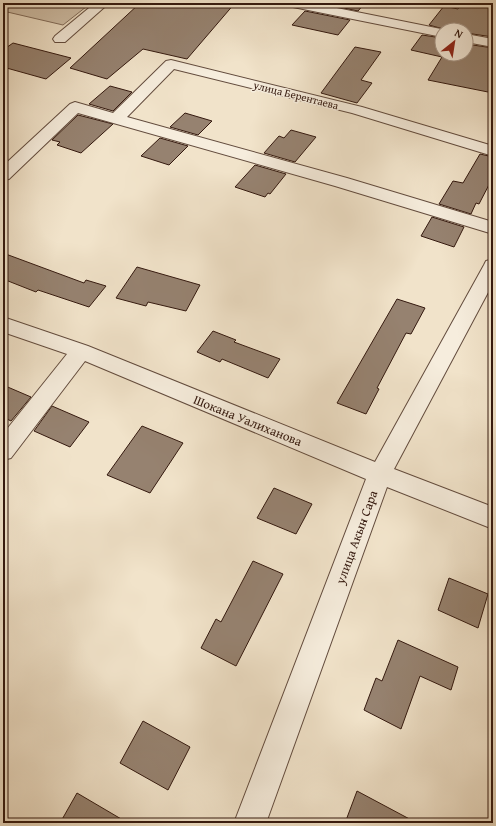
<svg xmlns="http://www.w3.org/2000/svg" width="496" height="826" font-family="'Gentium Book Plus',serif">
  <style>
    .green { fill: #d1c1aa; stroke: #826d5c }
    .building { fill: #968270; stroke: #34190f }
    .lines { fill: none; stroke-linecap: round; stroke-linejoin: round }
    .minor-casing { stroke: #634c3e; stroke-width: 2 }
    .minor { fill: #f6eddd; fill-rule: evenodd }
    .labels { text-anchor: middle; stroke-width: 3; stroke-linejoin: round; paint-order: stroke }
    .far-street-label { font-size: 11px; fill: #34190f; stroke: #f6eddd }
    .street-label { font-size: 13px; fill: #34190f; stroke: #f6eddd }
  </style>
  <rect width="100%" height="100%" fill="#f1e3ca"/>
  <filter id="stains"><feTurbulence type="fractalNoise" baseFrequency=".005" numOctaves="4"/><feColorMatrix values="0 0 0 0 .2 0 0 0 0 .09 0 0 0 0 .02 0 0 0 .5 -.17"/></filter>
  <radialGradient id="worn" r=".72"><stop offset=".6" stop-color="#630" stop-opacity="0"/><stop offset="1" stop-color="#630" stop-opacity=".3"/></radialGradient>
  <path class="green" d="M3 3H91L63 25 3 11Z"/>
  <g class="building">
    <path d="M140 3H235L187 59 143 49 107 79 70 68Z"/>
    <path d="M320 3H365L358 11Z"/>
    <path d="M461 3H474L493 7V37L466 33V30H447L429 25 444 6 458 9Z"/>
    <path d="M305 11 350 20 338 35 292 25Z"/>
    <path d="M422 35 442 38V54H466V44L493 48V93L428 80 442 57 411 50Z"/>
    <path d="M13 43 71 58 46 79 3 67V50Z"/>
    <path d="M355 47 381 52 361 80 372 83 357 103 321 93Z"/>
    <path d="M110 86 132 92 113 111 89 104Z"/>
    <path d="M185 113 212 121 198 135 170 127Z"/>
    <path d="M78 115 113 124 81 153 57 145 60 142 52 140Z"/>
    <path d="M291 130 316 137 295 162 264 153 279 136 284 138Z"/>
    <path d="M160 138 188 146 169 165 141 156Z"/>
    <path d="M480 154 493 157V177L479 204 476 203 471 214 439 204 453 181 463 183Z"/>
    <path d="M255 165 286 174 270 194 268 193 265 197 235 187Z"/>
    <path d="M432 217 464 227 454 247 421 236Z"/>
    <path d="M3 253 84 283 86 280 106 286 89 307 38 290 36 292 3 279Z"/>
    <path d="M137 267 200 285 186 311 148 302 146 306 116 298Z"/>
    <path d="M397 299 425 308 411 334 406 333 377 388 379 389 366 414 337 403Z"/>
    <path d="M213 331 236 340 234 342 280 359 268 378 222 359 220 362 197 352Z"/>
    <path d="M3 385 31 397 11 421 3 417Z"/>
    <path d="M52 406 89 422 70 447 34 431Z"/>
    <path d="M142 426 183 443 150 493 107 475Z"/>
    <path d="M274 488 312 504 296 534 257 518Z"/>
    <path d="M253 561 283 574 236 666 201 648 216 619 221 622Z"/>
    <path d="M449 578 488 594 478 628 438 610Z"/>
    <path d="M398 640 458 667 451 690 420 676 401 729 364 710 376 678 382 681Z"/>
    <path d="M143 721 190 747 168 790 120 763Z"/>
    <path d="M357 791 417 823H345Z"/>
    <path d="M77 793 128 823H60Z"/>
  </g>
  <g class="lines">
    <defs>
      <g id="minor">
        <path d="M95 3H109L65 42H55L53 39 55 36Z"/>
        <path d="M287 3H312L446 30H442V37L293 7 288 6Z"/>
        <path d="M466 34 493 39V47L466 42Z"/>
        <path d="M171 60 362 107 493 146V156L352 113 174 69 127 117 347 178 493 222V234L335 186 78 113 9 179 3 180V166L70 104 75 102 113 113 166 61Z"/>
        <path d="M493 259V283L394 469 493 507V529L387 487 266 823H234L366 479 85 361 11 458 3 460V434L67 354 3 332V317L88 346 375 462 484 265 486 261Z"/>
      </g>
    </defs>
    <use href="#minor" class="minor-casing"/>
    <use href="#minor" class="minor"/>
  </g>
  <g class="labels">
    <g class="far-street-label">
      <text transform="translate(296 95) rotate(14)" y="4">улица Берентаева</text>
    </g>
    <g class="street-label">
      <text transform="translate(248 420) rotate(22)" y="5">Шокана Уалиханова</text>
      <text transform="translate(356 537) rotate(-70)" y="5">улица Акын Сара</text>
    </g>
  </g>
  <rect width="496" height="826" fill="none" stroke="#f1e3ca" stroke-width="16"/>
  <rect x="4" y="4" width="488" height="818" fill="none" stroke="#34190f" stroke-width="2"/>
  <rect x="8" y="8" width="480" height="810" fill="none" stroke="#34190f"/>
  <g transform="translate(454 42) rotate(30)"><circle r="19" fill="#f6eddd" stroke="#a8988b"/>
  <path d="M0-3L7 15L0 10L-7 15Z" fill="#8f2418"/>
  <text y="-6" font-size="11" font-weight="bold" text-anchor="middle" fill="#34190f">N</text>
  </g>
  <rect width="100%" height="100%" filter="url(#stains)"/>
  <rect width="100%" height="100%" fill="url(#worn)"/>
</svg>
